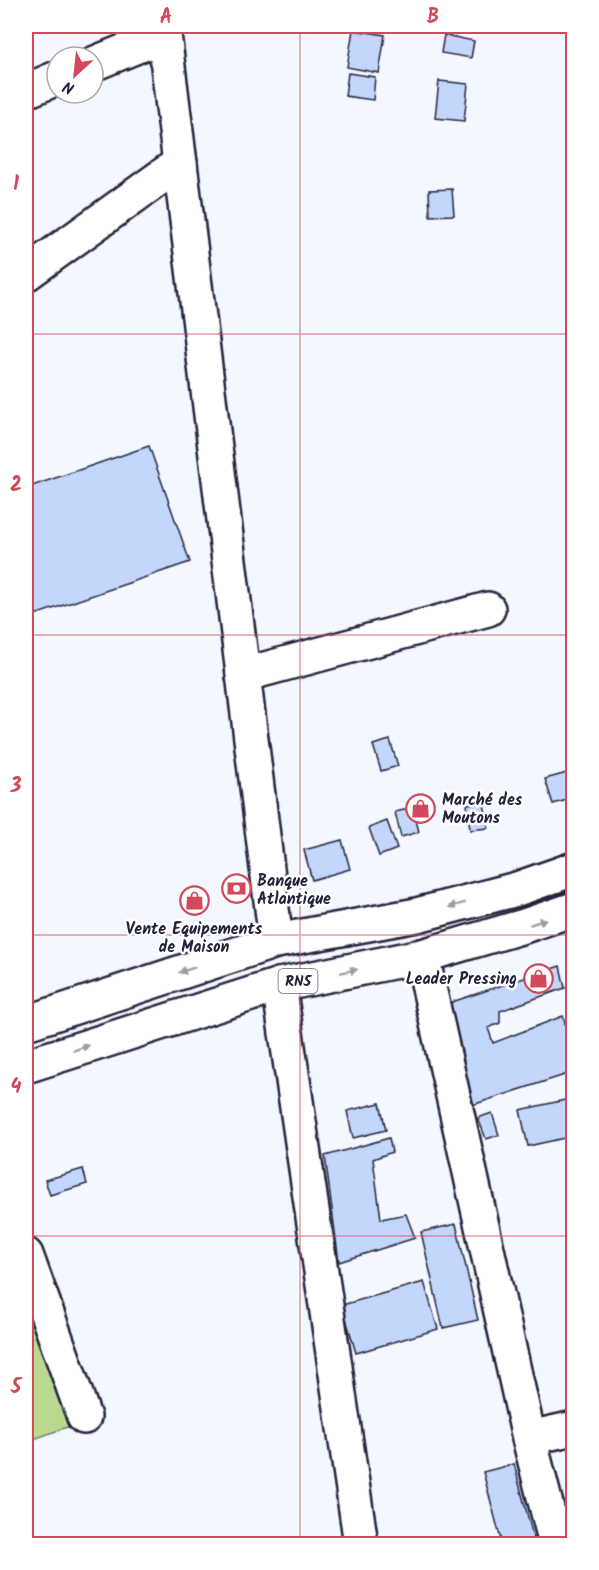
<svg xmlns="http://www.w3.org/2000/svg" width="599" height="1570" font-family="Kalam,sans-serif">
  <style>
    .green { fill: #bbd890; stroke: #6e7d66; stroke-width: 1.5 }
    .building { fill: #c3d7fc; stroke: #22223b; stroke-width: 1.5 }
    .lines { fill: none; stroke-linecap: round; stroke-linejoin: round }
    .minor-casing { stroke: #22223b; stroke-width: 38 }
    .highway-casing { stroke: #22223b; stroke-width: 38 }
    .minor { stroke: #fff; stroke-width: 33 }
    .highway { stroke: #fff; stroke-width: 33 }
    .oneway { fill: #9c9ca7 }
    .grid { fill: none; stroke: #d1495b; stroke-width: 1.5; stroke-opacity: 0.55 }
    .labels { text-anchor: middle; stroke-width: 5; stroke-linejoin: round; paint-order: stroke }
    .shield { fill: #fff; stroke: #646476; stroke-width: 1.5 }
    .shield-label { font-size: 15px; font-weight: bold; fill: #22223b }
    .poi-label { font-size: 16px; font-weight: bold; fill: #22223b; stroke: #fff; text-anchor: start }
    .neatline { fill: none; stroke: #d1495b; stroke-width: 2 }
    .grid-label { font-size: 20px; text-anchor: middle; font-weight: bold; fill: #d1495b }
  </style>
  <rect width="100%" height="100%" fill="#f3f7fe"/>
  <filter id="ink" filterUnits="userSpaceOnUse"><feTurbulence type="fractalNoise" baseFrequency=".0167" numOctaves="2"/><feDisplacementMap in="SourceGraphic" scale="12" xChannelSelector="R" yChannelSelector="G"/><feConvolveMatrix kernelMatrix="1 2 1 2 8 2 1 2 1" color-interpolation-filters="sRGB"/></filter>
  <g filter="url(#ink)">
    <path class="green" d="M26 1306 70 1426 26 1442Z"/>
    <g class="building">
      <path d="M353 30 385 35 379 73 347 67Z"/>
      <path d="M444 35 474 41 471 58 441 53Z"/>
      <path d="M348 73 375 77 373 100 345 96Z"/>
      <path d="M439 81 468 84 464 121 435 118Z"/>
      <path d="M452 189 454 215 430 216 429 190Z"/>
      <path d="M149 446 190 562 26 618V488Z"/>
      <path d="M390 740 398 766 381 771 373 745Z"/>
      <path d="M574 771V798L553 804 545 779Z"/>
      <path d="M484 802 488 828 470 830 467 804Z"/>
      <path d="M413 808 419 832 401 837 395 812Z"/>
      <path d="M387 821 397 849 379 856 369 828Z"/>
      <path d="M342 840 350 869 312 880 304 850Z"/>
      <path d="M560 966 565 988 500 1011V1023L488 1028 493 1043 563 1016 574 1053V1072L469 1106 446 1004Z"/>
      <path d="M574 1098V1136L528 1146 520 1110Z"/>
      <path d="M380 1103 386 1130 353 1138 347 1111Z"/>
      <path d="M492 1113 499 1135 486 1139 478 1118Z"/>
      <path d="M389 1138 392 1152 373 1159 381 1219 406 1214 415 1238 339 1262 325 1156Z"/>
      <path d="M83 1169 87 1184 50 1195 45 1180Z"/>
      <path d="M456 1224 478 1320 443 1328 421 1232Z"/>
      <path d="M424 1282 438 1329 356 1353 342 1305Z"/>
      <path d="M514 1464 535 1544H502L483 1472Z"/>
    </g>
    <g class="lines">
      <defs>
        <g id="minor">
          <path d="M163 26 276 941"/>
          <path d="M93 64 164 35"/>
          <path d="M26 91 57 78"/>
          <path d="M26 274 180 163"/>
          <path d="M243 675 488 609"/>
          <path d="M422 956 529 1438 556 1544"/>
          <path d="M279 985 361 1544"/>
          <path d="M26 1255 84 1417"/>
          <path d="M529 1438 574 1428"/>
        </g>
        <g id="highway">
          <path d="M26 1023 276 941 417 915 517 889 574 869"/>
          <path d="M26 1066 279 985 422 956 524 926 574 909"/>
        </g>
      </defs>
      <use href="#minor" class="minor-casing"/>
      <use href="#highway" class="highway-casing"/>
      <use href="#minor" class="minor"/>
      <use href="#highway" class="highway"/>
    </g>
    <defs><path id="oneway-solid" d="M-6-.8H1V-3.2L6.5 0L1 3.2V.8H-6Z" transform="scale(1.5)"/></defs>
    <g class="oneway">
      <use href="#oneway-solid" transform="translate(457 905) rotate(165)"/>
      <use href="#oneway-solid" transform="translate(538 922) rotate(-19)"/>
      <use href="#oneway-solid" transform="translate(187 970) rotate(162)"/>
      <use href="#oneway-solid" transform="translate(349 971) rotate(-12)"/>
      <use href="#oneway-solid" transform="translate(81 1048) rotate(-18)"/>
    </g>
  </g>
  <path class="grid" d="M300 26V1544M26 334H574M26 635H574M26 935H574M26 1236H574"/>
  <defs>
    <symbol id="shop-ring" viewBox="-11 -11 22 22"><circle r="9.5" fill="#fff" stroke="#d1495b" stroke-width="1.5"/><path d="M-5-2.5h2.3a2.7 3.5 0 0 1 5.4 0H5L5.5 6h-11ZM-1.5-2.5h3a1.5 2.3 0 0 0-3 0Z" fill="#d1495b"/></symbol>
    <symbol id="bank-ring" viewBox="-11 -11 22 22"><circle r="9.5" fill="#fff" stroke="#d1495b" stroke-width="1.5"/><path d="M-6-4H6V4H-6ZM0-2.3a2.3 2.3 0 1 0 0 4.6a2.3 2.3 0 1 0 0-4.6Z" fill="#d1495b"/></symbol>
  </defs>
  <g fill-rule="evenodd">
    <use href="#shop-ring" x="404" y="792" width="33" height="33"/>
    <use href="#bank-ring" x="220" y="872" width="33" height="33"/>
    <use href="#shop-ring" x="178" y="884" width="33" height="33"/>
    <use href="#shop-ring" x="522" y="962" width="33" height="33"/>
  </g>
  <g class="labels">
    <rect class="shield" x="278.5" y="969" width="39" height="24" rx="4.5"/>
    <g class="shield-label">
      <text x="298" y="986">RN5</text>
    </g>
    <g class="poi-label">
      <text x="442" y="805">Marché des<tspan x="442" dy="18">Moutons</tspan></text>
      <text x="257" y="886">Banque<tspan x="257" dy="18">Atlantique</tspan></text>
      <text x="194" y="934" text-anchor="middle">Vente Equipements<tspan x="194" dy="18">de Maison</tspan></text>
      <text x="517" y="984" text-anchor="end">Leader Pressing</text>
    </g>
  </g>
  <rect width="599" height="1570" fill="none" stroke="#fff" stroke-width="66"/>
  <g transform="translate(75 75) rotate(207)"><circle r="28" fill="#ffffff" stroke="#a7a7b1" stroke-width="1.5"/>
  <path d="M0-4.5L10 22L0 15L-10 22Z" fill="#d1495b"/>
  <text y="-9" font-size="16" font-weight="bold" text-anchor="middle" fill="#22223b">N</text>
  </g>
  <rect x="33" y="33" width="533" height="1504" class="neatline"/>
  <g class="grid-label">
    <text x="166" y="23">A</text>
    <text x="433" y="23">B</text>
    <text x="16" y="190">1</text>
    <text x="16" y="491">2</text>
    <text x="16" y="792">3</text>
    <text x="16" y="1093">4</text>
    <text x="16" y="1393">5</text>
  </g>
</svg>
